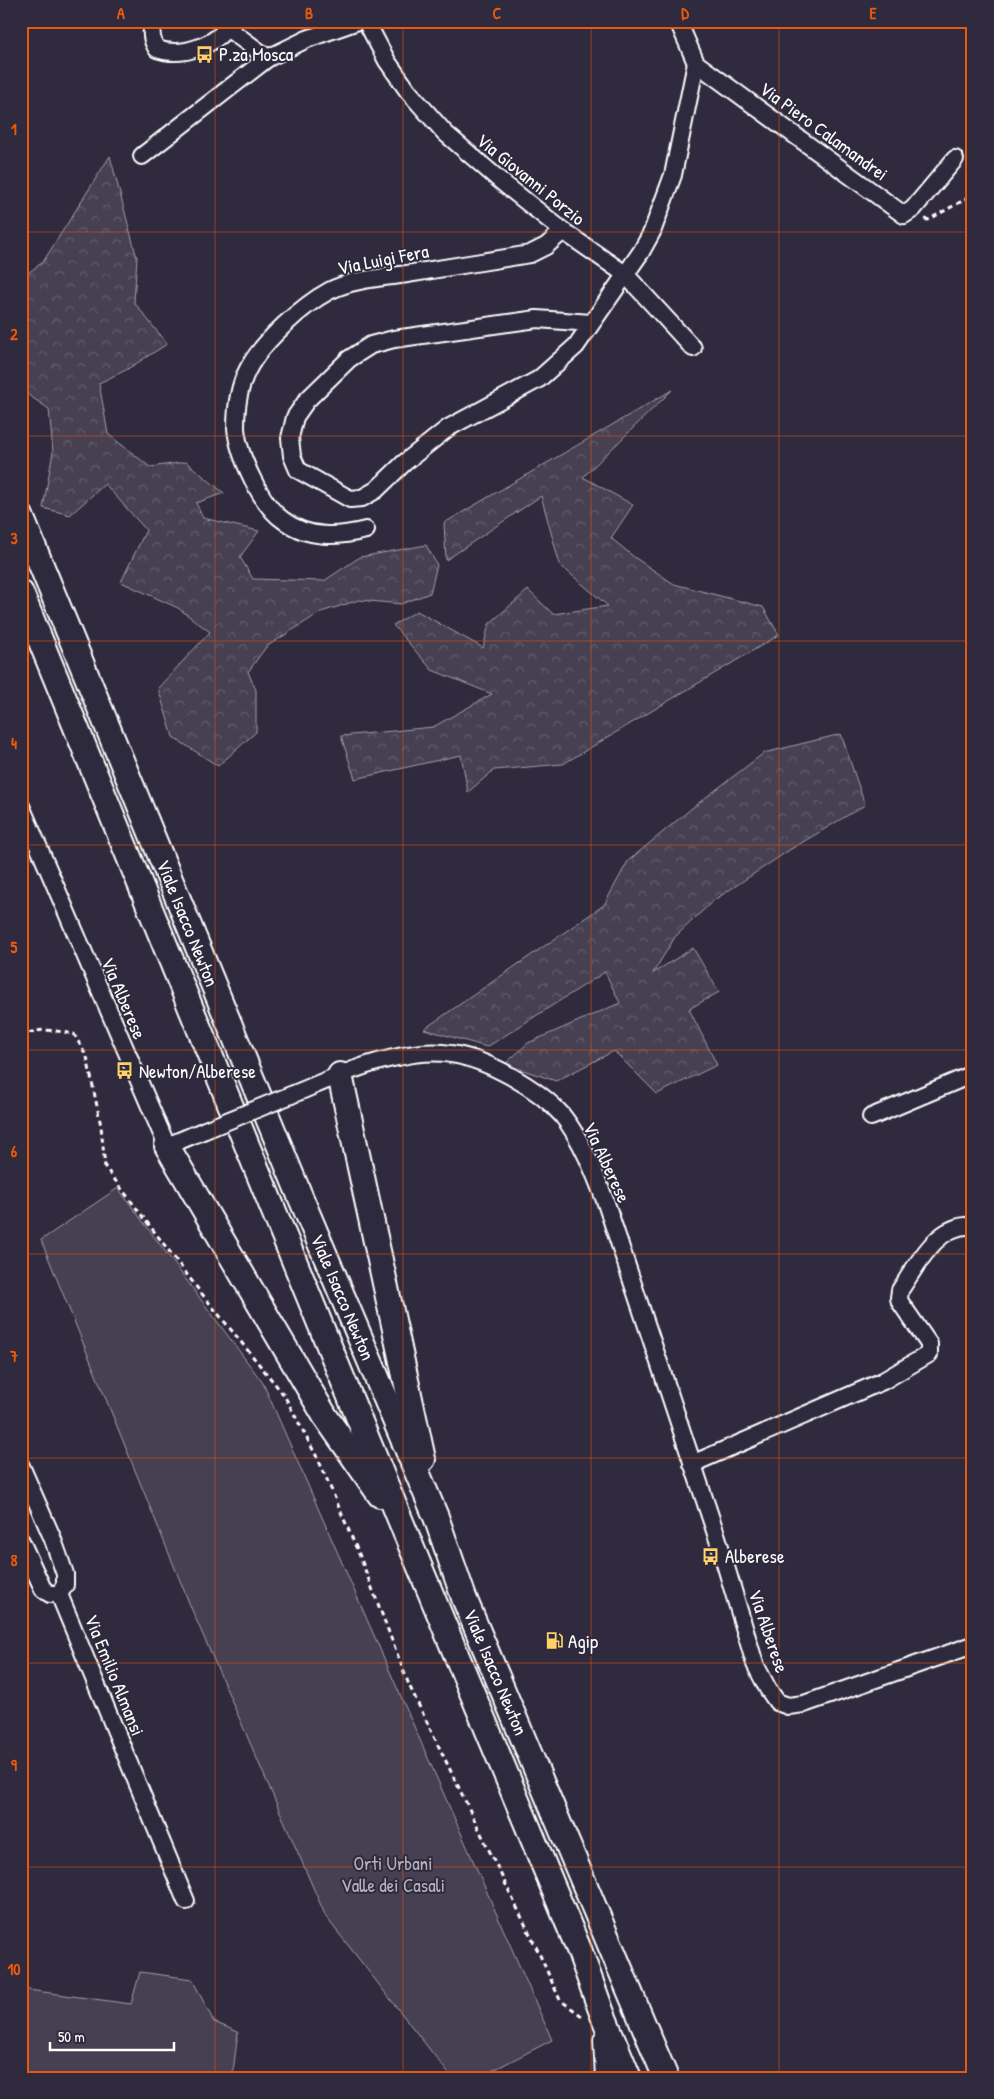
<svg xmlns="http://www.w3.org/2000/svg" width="994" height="2099" font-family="'Patrick Hand',sans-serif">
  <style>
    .forest { fill: url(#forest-crowns); stroke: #a2a0a8 }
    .garden { fill: #464152; stroke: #a2a0a8 }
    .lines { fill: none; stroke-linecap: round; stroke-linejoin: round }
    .minor-casing { stroke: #fff; stroke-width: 20 }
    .highway-casing { stroke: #fff; stroke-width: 28 }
    .path { stroke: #fff; stroke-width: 3; stroke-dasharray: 5 4; stroke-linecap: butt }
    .minor { stroke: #2f2a3d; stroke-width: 16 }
    .highway { stroke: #2f2a3d; stroke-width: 24 }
    .minor-bridge-casing { stroke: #fff; stroke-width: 20; stroke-linecap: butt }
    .minor-bridge { stroke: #2f2a3d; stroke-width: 16 }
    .grid { fill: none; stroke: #e8590c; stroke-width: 1; stroke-opacity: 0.55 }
    .labels { text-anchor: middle; stroke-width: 4; stroke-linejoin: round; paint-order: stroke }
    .poi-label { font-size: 19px; fill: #fff; stroke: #2f2a3d; text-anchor: start }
    .street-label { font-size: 19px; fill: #fff; stroke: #2f2a3d }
    .park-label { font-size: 19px; fill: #b5b3ba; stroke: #2f2a3d }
    .neatline { fill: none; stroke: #e8590c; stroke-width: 2 }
    .grid-label { font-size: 16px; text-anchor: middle; font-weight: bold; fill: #e8590c }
  </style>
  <defs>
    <pattern id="forest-crowns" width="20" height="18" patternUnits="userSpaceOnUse" patternTransform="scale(1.25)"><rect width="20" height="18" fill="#464152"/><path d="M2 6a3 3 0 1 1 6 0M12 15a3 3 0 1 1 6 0" fill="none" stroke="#625e6c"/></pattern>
  </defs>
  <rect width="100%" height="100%" fill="#2f2a3d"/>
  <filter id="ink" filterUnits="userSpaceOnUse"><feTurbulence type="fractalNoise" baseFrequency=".02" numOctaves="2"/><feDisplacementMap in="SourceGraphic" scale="10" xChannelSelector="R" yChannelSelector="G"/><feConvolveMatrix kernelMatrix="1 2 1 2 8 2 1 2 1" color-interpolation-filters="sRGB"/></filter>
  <g filter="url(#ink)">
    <g class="forest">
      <path d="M110 156 137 258 134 302 167 344 126 370 99 383 108 434 150 467 186 462 224 493 196 503 203 518 259 531 240 557 253 579 324 581 360 557 426 545 437 565 430 593 401 604 359 600 321 612 266 647 248 672 256 690V732L218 766 173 737 158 688 210 632 178 608 121 582 146 530 105 484 70 515 43 508 53 452 49 409 21 390V278L43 262Z"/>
      <path d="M672 390 583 477 633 505 611 538 634 557 674 584 763 607 779 635 563 764 494 770 468 792 461 755 355 779 341 736 433 727 492 694 432 670 393 625 417 611 483 648 489 624 528 590 553 614 608 606 560 565 541 496 446 560 444 523Z"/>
      <path d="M841 734 865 805 791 849 713 901 675 937 653 973 693 948 719 992 689 1009 717 1065 657 1094 614 1051 556 1081 505 1064 528 1043 620 1003 605 972 487 1047 424 1029 604 905 628 861 692 808 764 753Z"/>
    </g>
    <g class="garden">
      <path d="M118 1188 263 1383 552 2040 478 2078H452L326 1917 192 1610 41 1240Z"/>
      <path d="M140 1972 192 1979 214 2022 238 2032 233 2072 244 2078H21V1989L131 2004Z"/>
    </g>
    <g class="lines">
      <defs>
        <g id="minor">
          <path d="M154 21C150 32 151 40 157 49 182 58 219 45 231 21"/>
          <path d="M366 21 387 61 408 91 445 133 503 183 563 231 625 274 693 348"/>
          <path d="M678 21 696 63 904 215 913 209 955 159"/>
          <path d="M227 28 268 58"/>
          <path d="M142 156 268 58 307 39 358 21"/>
          <path d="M591 323 537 319 394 339 371 345 349 359 307 400 295 417 290 438 292 456 298 470 350 499 362 498 376 490 404 463 448 428 539 379 576 346 641 252 652 232 673 175 696 63"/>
          <path d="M366 530C338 537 308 539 283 520 261 505 238 454 236 428 236 409 239 386 248 369 262 342 303 305 329 291 353 279 381 278 407 274 448 267 489 261 530 254L546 246 563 231"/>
          <path d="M21 806 167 1146 205 1130"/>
          <path d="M291 1095C326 1081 361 1064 398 1057 415 1053 434 1051 451 1054 487 1059 538 1088 562 1115 582 1140 595 1174 606 1203L718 1540 755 1664 768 1689 777 1702 788 1706 804 1704 973 1645"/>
          <path d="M871 1117 973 1074"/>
          <path d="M692 1464 883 1381 929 1354V1344L900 1302 899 1298 900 1290C918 1264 937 1223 973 1226"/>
          <path d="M21 1466 52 1537 65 1574V1585L59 1594"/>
          <path d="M21 1541 43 1589 50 1594H59"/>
          <path d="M59 1594 186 1901"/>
        </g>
        <g id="highway">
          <path d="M21 516 300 1196 436 1517 464 1598 666 2078"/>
          <path d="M21 593 406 1534 580 1952 602 2013 629 2078"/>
          <path d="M340 1075 423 1459"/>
          <path d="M167 1146 325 1416 380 1495"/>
          <path d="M606 2040 608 2078"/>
        </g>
      </defs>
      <use href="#minor" class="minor-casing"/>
      <use href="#highway" class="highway-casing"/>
      <g class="path">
        <path d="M925 219 928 220 973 195"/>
        <path d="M21 1037C37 1026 57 1031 74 1034L87 1057 101 1126 105 1167 198 1289 284 1395 319 1461 359 1554 409 1685 539 1953 560 2000 582 2016"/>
      </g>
      <use href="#minor" class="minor"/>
      <use href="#highway" class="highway"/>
      <defs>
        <path id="minor-bridge" d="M205 1130 291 1095"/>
      </defs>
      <use href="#minor-bridge" class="minor-bridge-casing"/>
      <use href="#minor-bridge" class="minor-bridge"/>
    </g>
  </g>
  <path class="grid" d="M215 21V2078M403 21V2078M591 21V2078M779 21V2078M21 232H973M21 436H973M21 641H973M21 845H973M21 1050H973M21 1254H973M21 1458H973M21 1663H973M21 1867H973"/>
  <defs>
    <symbol id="bus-bare" viewBox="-9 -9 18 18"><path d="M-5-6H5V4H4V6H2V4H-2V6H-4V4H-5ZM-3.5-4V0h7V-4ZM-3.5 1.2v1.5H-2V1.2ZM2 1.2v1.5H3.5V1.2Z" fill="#ffd166" stroke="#2f2a3d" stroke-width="2.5" paint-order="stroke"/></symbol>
    <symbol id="fuel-bare" viewBox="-9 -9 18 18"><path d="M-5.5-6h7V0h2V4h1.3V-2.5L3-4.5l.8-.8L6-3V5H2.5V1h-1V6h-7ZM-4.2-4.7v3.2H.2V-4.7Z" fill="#ffd166" stroke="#2f2a3d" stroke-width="2.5" paint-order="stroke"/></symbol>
  </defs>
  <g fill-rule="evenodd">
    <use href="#bus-bare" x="192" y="42" width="25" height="25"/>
    <use href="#bus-bare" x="112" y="1058" width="25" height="25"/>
    <use href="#bus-bare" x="698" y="1544" width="25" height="25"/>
    <use href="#fuel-bare" x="542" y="1628" width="25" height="25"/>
  </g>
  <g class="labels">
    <g class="poi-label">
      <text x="219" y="61">P.za Mosca</text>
      <text x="139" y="1078">Newton/Alberese</text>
      <text x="725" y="1563">Alberese</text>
      <text x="568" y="1648">Agip</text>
    </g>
    <g class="street-label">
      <text transform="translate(824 131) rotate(36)" y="7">Via Piero Calamandrei</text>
      <text transform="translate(531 179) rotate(39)" y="7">Via Giovanni Porzio</text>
      <text transform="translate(383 259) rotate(-11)" y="7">Via Luigi Fera</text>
      <text transform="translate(188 923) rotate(68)" y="7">Viale Isacco Newton</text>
      <text transform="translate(124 998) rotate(67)" y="7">Via Alberese</text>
      <text transform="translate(607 1162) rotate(65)" y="7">Via Alberese</text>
      <text transform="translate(343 1297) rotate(67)" y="7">Viale Isacco Newton</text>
      <text transform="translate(769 1631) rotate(71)" y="7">Via Alberese</text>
      <text transform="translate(496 1672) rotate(67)" y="7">Viale Isacco Newton</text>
      <text transform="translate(115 1675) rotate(68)" y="7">Via Emilio Almansi</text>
    </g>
    <g class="park-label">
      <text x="393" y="1870">Orti Urbani<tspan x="393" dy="22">Valle dei Casali</tspan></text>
    </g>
  </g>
  <rect width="994" height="2099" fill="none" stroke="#2f2a3d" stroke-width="55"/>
  <path d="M50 2042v8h124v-8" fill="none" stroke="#ffffff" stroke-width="2.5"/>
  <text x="58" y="2042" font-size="15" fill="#ffffff" stroke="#2f2a3d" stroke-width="4" paint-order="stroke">50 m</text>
  <rect x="28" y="28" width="938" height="2044" class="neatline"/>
  <g class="grid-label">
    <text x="121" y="19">A</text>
    <text x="309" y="19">B</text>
    <text x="497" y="19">C</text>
    <text x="685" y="19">D</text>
    <text x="873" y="19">E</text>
    <text x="14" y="135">1</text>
    <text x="14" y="340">2</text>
    <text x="14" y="544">3</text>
    <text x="14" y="749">4</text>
    <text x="14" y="953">5</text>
    <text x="14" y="1157">6</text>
    <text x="14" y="1362">7</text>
    <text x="14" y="1566">8</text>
    <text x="14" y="1771">9</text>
    <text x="14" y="1975">10</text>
  </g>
</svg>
